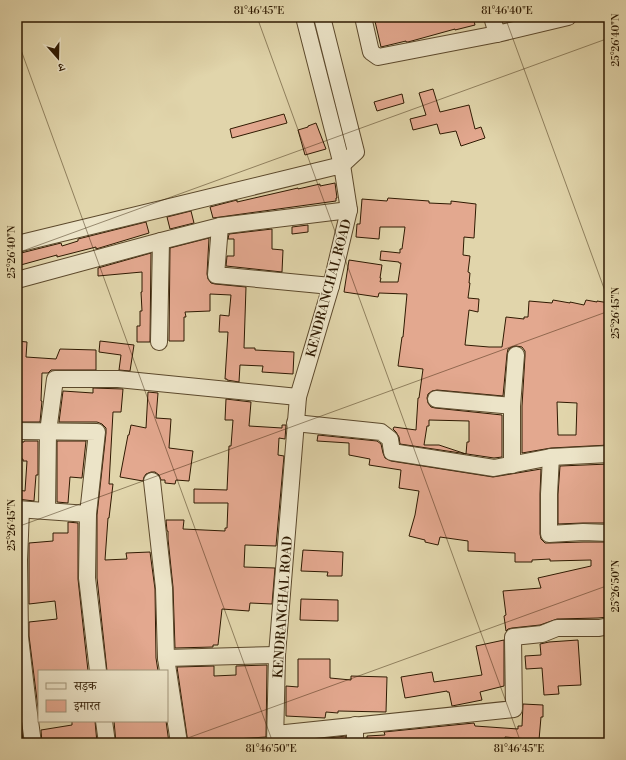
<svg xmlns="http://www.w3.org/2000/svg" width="626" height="760" font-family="'Libre Bodoni','Noto Serif Devanagari',serif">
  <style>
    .building { fill: #e3a88f; stroke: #2f1a02; fill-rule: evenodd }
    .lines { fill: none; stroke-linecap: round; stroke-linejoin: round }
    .minor-casing { stroke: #5c492c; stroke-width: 18 }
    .minor { stroke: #ece4c8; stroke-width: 16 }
    .ticks { fill: none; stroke: #2f1a02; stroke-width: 1; stroke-opacity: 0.45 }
    .labels { text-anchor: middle; stroke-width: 3; stroke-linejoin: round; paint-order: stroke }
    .street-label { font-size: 13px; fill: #2f1a02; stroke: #ece4c8 }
    .neatline { fill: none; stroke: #2f1a02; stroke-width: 1.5 }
    .ticks-label { font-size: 10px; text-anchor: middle; fill: #2f1a02 }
  </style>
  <rect width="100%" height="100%" fill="#e1d5ab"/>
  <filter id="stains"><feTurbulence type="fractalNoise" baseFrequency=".005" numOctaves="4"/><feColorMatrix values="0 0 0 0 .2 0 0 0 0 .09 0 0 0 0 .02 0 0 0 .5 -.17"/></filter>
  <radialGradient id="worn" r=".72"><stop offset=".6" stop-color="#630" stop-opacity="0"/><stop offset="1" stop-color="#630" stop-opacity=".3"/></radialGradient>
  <g class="building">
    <path d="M374 17H473L475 25 455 30V29L408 42H406V41L381 47Z"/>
    <path d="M433 89 440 112 469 105 475 129 481 127 485 138 461 146 456 131 440 134 437 124 413 130 410 119 426 115 419 93Z"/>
    <path d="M402 94 404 103 377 111 374 102Z"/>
    <path d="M284 114 287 123 232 138 230 129Z"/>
    <path d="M316 123 326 149 305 155 298 130 308 127V126Z"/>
    <path d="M335 183 337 198H336V201L213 218 210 207 237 200V202L298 188V189L320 184V186Z"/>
    <path d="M388 198 429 201V203L451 204V201L476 204 474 238 464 237 463 255 470 256 468 272 470 273 469 283H470L468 298 479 299 478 312 469 310 465 345 489 347H502L506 317 524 319V317H528L529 301 552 303 553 300 570 303V302L584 305 586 300 597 302V301L609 303V445L551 448 522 453V406L525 356V351L522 347 516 346 512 347 508 349 507 354 503 396 437 390 432 391 428 394 427 398 428 403 431 407 435 408 502 415V457L494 458 400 444 399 437 396 432 393 429 394 427 416 430 418 398H419L423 369 398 366 402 337H403L407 294 379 293 378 297 344 292 349 260 382 265 380 278H381L380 282H398L401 263H399V262L380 260 381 251 400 253V249H402L405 227H380L379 239 356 237 357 224H360L362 199 387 201ZM557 402 577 403 576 435H558ZM429 420 469 421V442H467L466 454 439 445H424L427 426H429Z"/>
    <path d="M191 211 194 223 170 229 167 217Z"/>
    <path d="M146 222 149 233 96 249V247L57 257V255L17 266V254L61 243 62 246 78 241V239Z"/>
    <path d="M308 225V232L292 234V227Z"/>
    <path d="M272 229V249L283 250 282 272 226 266 227 256H234V239H228L229 234Z"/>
    <path d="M209 238 207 274 208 279 211 283 215 284 246 287 244 348H255V350L294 352 293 374 262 372 263 366 240 365 239 382 227 380V379H225L228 332H219L220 315 229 316 231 295 210 294V311L185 312 186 317H184V341H169L170 248Z"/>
    <path d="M151 253 150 342H137V326H140V311H142L141 292H142V272L98 276V268Z"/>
    <path d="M17 341 27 342 26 357 56 359 60 349 96 350V370H51L48 373H42L41 401H42L40 422H17Z"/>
    <path d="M100 341 134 345 130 371 119 370 121 355 99 352Z"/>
    <path d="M93 388 123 389 121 412H113L109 484H113L109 518H108L105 560 127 559 126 553 150 552 155 589 156 658 158 671H107L97 578V515L106 433V428L102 424 97 422H59L63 391 93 393Z"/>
    <path d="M148 392 158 393 156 418 171 419 169 448 193 451 189 481 176 480 175 484 165 483V480H161L159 475 155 472H151L146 474 144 477 143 481 120 477 128 435H129L131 425 146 428Z"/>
    <path d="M226 399 251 402 249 426 282 428V425H286L285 439 279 438 278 455 284 456 276 546 245 545 244 567 275 568 272 604 250 603 249 611 222 609 218 645H213V647L175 648 173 587 168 539V531H167L166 520H184L183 529 225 531V528H227L228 503H194V489L227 490 229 446H231L233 420H225Z"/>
    <path d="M318 435 377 441 381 444 383 453 385 458 391 461 493 477 541 469 540 494V534L541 539 545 543H550L583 542H609V617L598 618 557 619 540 625 512 628 508 629 506 631 504 616 506 615 503 591 541 588 538 578 591 566V560L550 561V559L532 560V562H515V553L468 551V541L440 537 438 545 425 542V540L409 536 415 515 419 491 399 488 401 470 369 465 370 459 349 455V443L317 441Z"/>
    <path d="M24 441H38V475H36L34 501 17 499V490L25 491 27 461H23V459H17V442H24Z"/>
    <path d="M57 441H86L82 478 70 477 68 503 57 502Z"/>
    <path d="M609 464V523H583L558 524V494L560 466Z"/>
    <path d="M68 522 78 523V579L88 671H39V716L29 636V622L57 619 55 601 29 604V543L53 541V533H68Z"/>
    <path d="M303 550 343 552 342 576H327L328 572 301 571Z"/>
    <path d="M301 599 338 600V621L300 620Z"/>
    <path d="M504 640V686L480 692 482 700 452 706 449 692H447V691L405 698 401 677 432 672 434 682 482 675 476 646Z"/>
    <path d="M578 640 581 685 558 686 559 694 544 695 542 668 526 669 525 656 541 655 540 644 549 642Z"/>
    <path d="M298 659H330V678L351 680V676L387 677 386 712 338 711V713L326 712 325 718 286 716V686L298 687Z"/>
    <path d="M267 665 266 737 221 740V743H188L177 667 214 666V676L236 675V666Z"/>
    <path d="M17 694 19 707 23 743H17Z"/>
    <path d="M523 704 543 705V717H541L539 740 505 737 504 743H457L456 740 439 741V743H367V736L385 735 384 732 474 723 475 726 518 729V726H522Z"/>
    <path d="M72 721H95L97 743H75L74 740 57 743H42L41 730 72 725Z"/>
    <path d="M114 721H166L169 743H116Z"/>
    <path d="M346 736V743H299V741Z"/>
  </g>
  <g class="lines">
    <defs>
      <g id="minor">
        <path d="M304 17 342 165 356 152 322 17"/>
        <path d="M363 17 371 52 378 57 497 34"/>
        <path d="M492 17 497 34 568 17"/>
        <path d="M220 226 216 275 331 286"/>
        <path d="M17 244 342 165 349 210 331 286 298 397 277 655 275 743"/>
        <path d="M17 280 161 241"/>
        <path d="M159 342 161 241 220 226 349 210"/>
        <path d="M436 399 512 406"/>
        <path d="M295 423 381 432 390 439 392 452 494 468 551 457 609 454"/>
        <path d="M17 431 97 432 88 514 87 578 98 671"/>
        <path d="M551 457 549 494V534L583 532 609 533"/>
        <path d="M512 465V406L516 355"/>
        <path d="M152 481 164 588 166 658 179 743"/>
        <path d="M17 509 88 514"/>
        <path d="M21 510 19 560 20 637 28 706 33 743"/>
        <path d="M47 511 48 432 55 379H118L298 397"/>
        <path d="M166 658 277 655"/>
        <path d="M104 721 107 743"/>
        <path d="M355 725V743"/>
        <path d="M276 734 514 709 513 637 542 634 557 628H599L609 626"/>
      </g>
    </defs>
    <use href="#minor" class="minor-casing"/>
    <use href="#minor" class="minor"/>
  </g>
  <path class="ticks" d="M257 17 521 743M505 17 609 302M17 39 273 743M17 253 609 38M17 527 609 311M17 721 25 743M174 743 609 585"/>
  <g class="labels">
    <g class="street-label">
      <text transform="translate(328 288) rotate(-75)" y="5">KENDRANCHAL ROAD</text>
      <text transform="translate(282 607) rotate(-86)" y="5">KENDRANCHAL ROAD</text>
    </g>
  </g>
  <rect width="626" height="760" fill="none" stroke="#e1d5ab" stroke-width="44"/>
  <rect x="38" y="670" width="130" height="52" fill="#ece4c8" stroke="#a09379"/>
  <rect x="46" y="683" width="20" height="6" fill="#ece4c8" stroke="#a09379"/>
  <text x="74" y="690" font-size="12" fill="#2f1a02">सड़क</text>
  <rect x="46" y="700" width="20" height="12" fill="#e3a88f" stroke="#a09379"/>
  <text x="74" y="710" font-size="12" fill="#2f1a02">इमारत</text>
  <g transform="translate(58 58) rotate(160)" stroke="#ece4c8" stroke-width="3" paint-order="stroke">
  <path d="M0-3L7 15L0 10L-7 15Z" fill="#2f1a02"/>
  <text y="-6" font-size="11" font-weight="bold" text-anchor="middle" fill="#2f1a02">उ</text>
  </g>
  <rect x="22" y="22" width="582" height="716" class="neatline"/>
  <g class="ticks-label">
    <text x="259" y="14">81°46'45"E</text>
    <text x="507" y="14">81°46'40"E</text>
    <text transform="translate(615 40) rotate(-90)" y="4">25°26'40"N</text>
    <text transform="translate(11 252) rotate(-90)" y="4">25°26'40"N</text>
    <text transform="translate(615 313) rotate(-90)" y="4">25°26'45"N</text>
    <text transform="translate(11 525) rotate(-90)" y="4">25°26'45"N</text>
    <text transform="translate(615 586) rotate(-90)" y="4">25°26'50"N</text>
    <text x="271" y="752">81°46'50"E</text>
    <text x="519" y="752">81°46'45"E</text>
  </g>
  <rect width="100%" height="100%" filter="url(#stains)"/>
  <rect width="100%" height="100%" fill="url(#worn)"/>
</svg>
